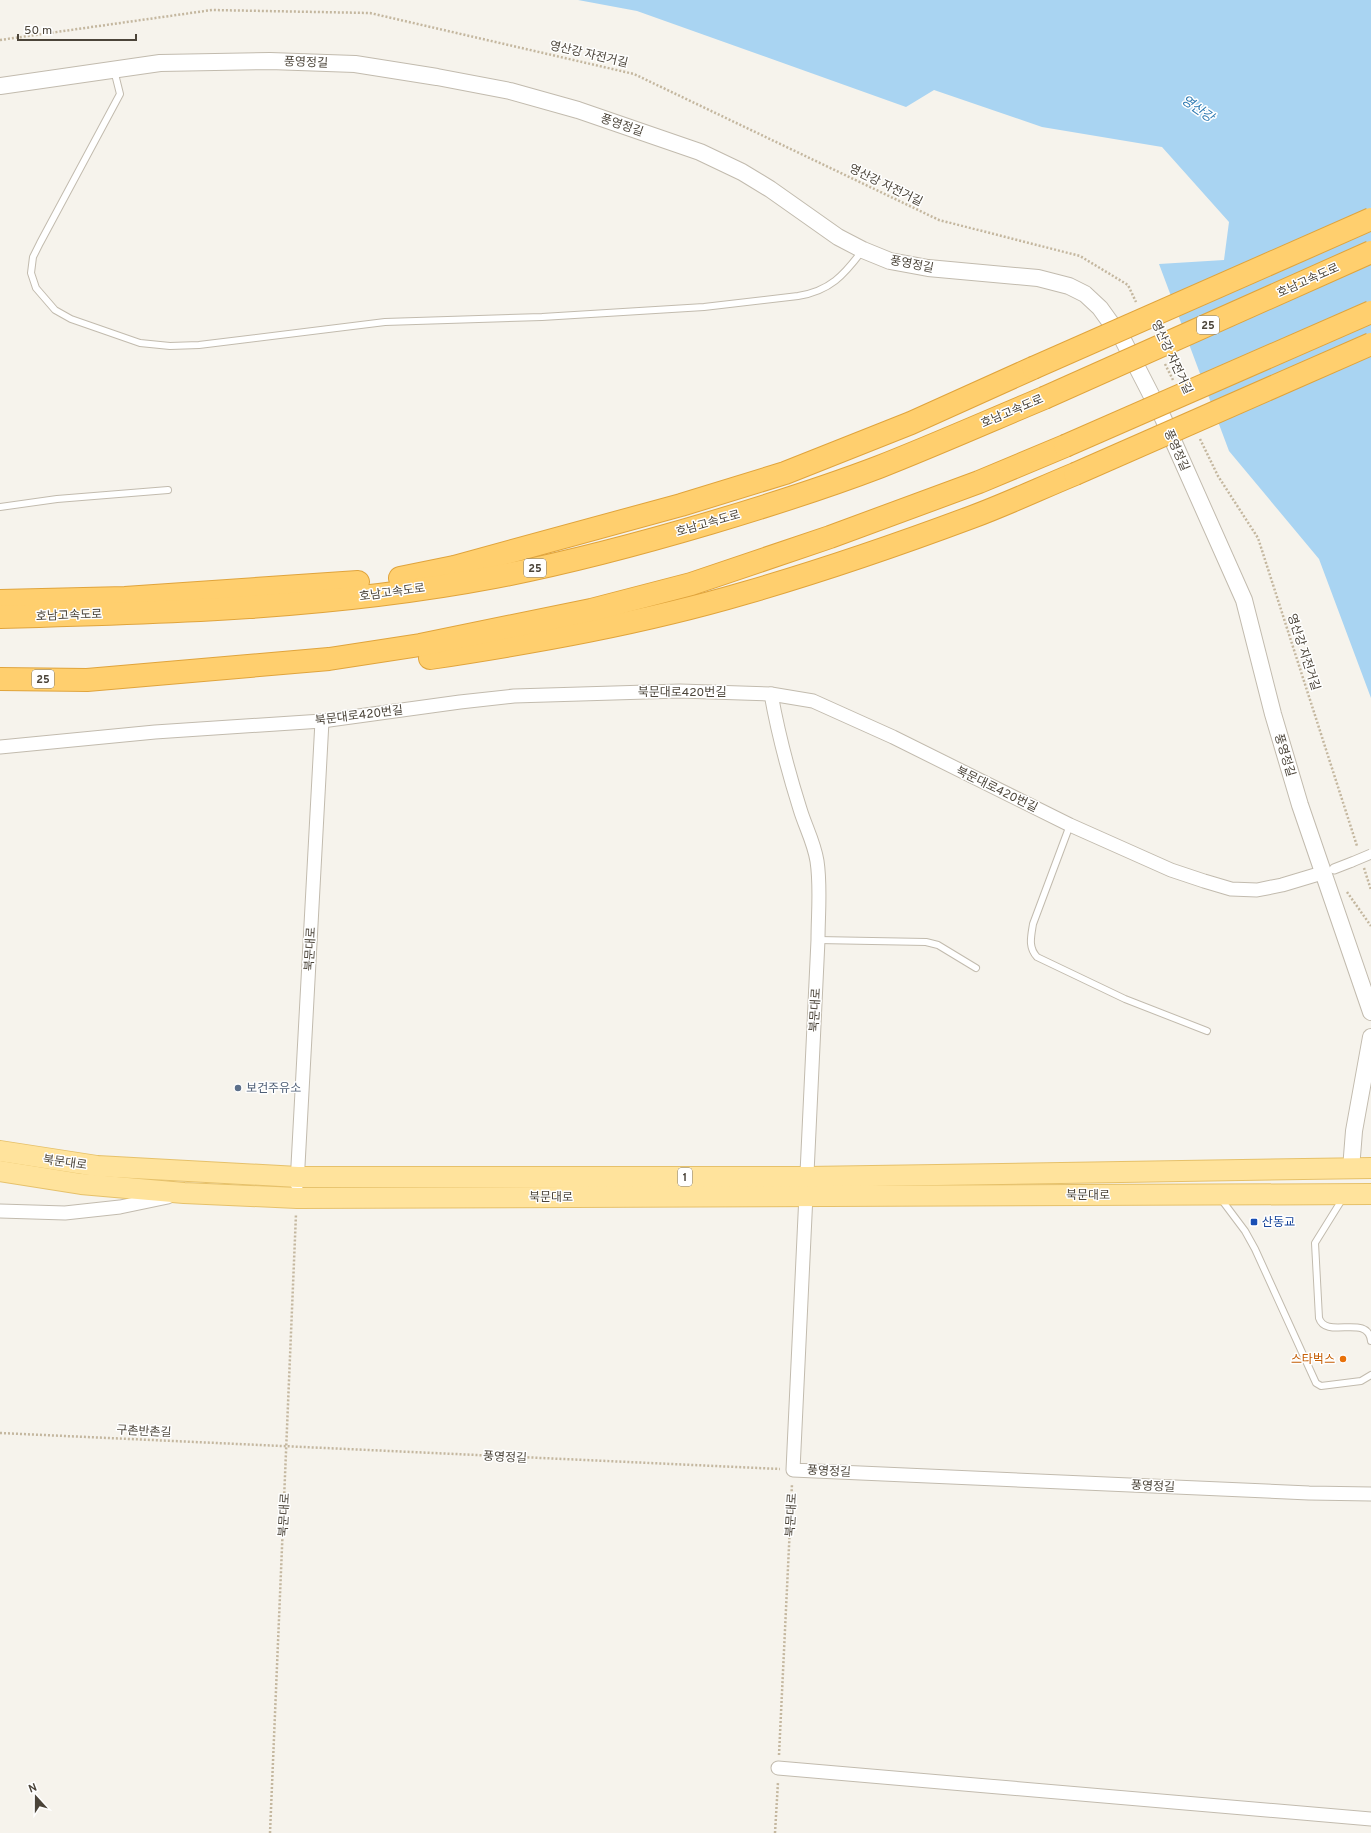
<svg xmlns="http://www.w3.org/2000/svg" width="1371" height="1833" font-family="Overpass,'Noto Sans KR',sans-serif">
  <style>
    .water { fill: #a9d4f2 }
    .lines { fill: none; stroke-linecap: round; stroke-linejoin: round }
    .service-casing { stroke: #c2bbae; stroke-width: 8 }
    .pedestrian-casing { stroke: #c2bbae; stroke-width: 11 }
    .minor-casing { stroke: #c2bbae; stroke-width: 15 }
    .tertiary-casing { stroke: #c2bbae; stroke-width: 18 }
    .primary-casing { stroke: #e6c16a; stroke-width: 22 }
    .motorway-casing { stroke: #e0a43c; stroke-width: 24 }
    .path { stroke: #c4b79f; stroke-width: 2.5; stroke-dasharray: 2 2; stroke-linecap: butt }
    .service { stroke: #fff; stroke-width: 6 }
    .pedestrian { stroke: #fff; stroke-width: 9 }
    .minor { stroke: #fff; stroke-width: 13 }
    .tertiary { stroke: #fff; stroke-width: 16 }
    .primary { stroke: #ffe39c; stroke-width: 20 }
    .motorway { stroke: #ffcf6e; stroke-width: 22 }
    .pedestrian-bridge-casing { stroke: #c2bbae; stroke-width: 11; stroke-linecap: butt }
    .motorway-bridge-casing { stroke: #e0a43c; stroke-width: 24; stroke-linecap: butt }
    .pedestrian-bridge { stroke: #fff; stroke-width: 9 }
    .motorway-bridge { stroke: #ffcf6e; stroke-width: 22 }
    .service-dot { fill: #5c6f8a; stroke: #fff; stroke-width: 1.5 }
    .transit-dot { fill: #1a4fb4; stroke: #fff; stroke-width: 1.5 }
    .food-dot { fill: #e8710a; stroke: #fff; stroke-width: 1.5 }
    .labels { text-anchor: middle; stroke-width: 3; stroke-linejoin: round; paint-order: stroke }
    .shield { fill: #fff; stroke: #817c74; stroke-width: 1 }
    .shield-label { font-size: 11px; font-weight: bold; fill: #4b4439 }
    .street-label { font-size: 12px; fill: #4b4439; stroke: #fff }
    .service-label { font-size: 12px; fill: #4e5e75; stroke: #fff; text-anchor: start }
    .transit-label { font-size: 12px; fill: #164399; stroke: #fff; text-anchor: start }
    .food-label { font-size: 12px; fill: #c56008; stroke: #fff; text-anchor: end }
    .water-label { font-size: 13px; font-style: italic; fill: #2e7ab2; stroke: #fff }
  </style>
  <rect width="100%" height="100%" fill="#f6f3ec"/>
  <path class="water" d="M578 0H1371V698L1319 559 1229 451 1159 264 1224 260 1229 222 1162 147 1042 127 934 90 906 107 637 11Z"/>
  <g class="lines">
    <defs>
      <g id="service">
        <path d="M114 70 120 94 40 243 33 257 31 273 36 288 55 310 71 319 140 343 170 346 199 345 385 322 542 317 704 307 798 296C830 291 844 275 862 251"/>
        <path d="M0 507 57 499 168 490"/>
        <path d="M1070 825 1033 924C1031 937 1028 947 1037 957L1125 999 1207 1031"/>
        <path d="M818 940 926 942 938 945 976 968"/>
        <path d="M1343 1198 1315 1243 1319 1318C1326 1340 1368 1313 1371 1341"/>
        <path d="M1221 1199 1245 1231 1255 1249 1316 1383 1321 1386 1361 1381 1371 1375"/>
      </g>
      <path id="pedestrian" d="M1334 869 1352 862"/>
      <g id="minor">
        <path d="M771 694C778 733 788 771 800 809 805 826 814 842 817 861 821 887 818 914 818 940L793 1470 1309 1493 1371 1494"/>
        <path d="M0 747 155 732 322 721 460 702 514 696 680 691 771 694 813 701 893 737 1070 825 1171 870 1204 881 1231 889 1257 890 1282 885 1322 873"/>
        <path d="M297 1184 322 721"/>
        <path d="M0 1211 65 1213 120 1207 168 1197"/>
        <path d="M778 1768 1371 1819"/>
      </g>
      <g id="tertiary">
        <path d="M0 86 160 63 270 61 355 64 437 77 510 91 578 110 700 152 742 172 770 189 838 237 863 250 890 261 928 268 1038 278 1069 286 1085 294 1100 308 1123 340 1163 418 1244 600 1273 714 1300 805 1371 1012"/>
        <path d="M1351 1169 1354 1131 1371 1037"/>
      </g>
      <g id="primary">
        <path d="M0 1151 97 1166 298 1177H807L1371 1168"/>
        <path d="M0 1171 81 1184 184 1193 297 1198 1371 1194"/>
      </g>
      <g id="motorway">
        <path d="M400 578 454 567 681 505 785 473 911 423 1033 368"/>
        <path d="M0 601 125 598 358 582"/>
        <path d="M0 617C166 613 332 608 495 577 568 563 639 544 710 523 767 506 824 488 879 467 935 445 989 421 1044 398"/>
        <path d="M430 658C536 642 643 623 745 593 821 571 897 545 972 517 1007 504 1041 488 1075 474"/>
        <path d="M0 679 87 680 329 659 420 645 591 610 691 584 830 537 979 482 1065 446"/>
      </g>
    </defs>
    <use href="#service" class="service-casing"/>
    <use href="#pedestrian" class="pedestrian-casing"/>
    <use href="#minor" class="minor-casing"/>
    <use href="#tertiary" class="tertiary-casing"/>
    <use href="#primary" class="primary-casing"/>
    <use href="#motorway" class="motorway-casing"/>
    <g class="path">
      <path d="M0 40 212 10 370 13 634 74 939 220 1080 256 1128 285 1136 302"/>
      <path d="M1165 364 1173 380"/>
      <path d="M1200 439 1218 476 1258 538 1357 846"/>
      <path d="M1364 868 1371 890"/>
      <path d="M1347 892 1371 926"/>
      <path d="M0 1433 780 1469"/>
      <path d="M779 1755 792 1484"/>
      <path d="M270 1833 296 1214"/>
      <path d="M775 1833 778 1782"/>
    </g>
    <use href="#service" class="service"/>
    <use href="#pedestrian" class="pedestrian"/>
    <use href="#minor" class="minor"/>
    <use href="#tertiary" class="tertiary"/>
    <use href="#primary" class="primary"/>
    <use href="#motorway" class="motorway"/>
    <defs>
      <path id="pedestrian-bridge" d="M1352 862 1371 854"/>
      <g id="motorway-bridge">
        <path d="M1033 368 1371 219"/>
        <path d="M1044 398 1371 252"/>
        <path d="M1065 446 1371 312"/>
        <path d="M1075 474 1371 344"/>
      </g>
    </defs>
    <use href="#pedestrian-bridge" class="pedestrian-bridge-casing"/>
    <use href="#motorway-bridge" class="motorway-bridge-casing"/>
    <use href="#pedestrian-bridge" class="pedestrian-bridge"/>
    <use href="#motorway-bridge" class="motorway-bridge"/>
  </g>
  <circle class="service-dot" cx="238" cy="1088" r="4"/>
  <rect class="transit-dot" x="1250" y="1218" width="8" height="8" rx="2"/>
  <circle class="food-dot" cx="1343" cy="1359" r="4"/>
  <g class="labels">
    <g class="shield">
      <rect x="1197" y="316" width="22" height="18" rx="3"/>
      <rect x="524" y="559" width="22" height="18" rx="3"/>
      <rect x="32" y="670" width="22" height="18" rx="3"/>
      <rect x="678" y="1168" width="14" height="18" rx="3"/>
    </g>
    <g class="shield-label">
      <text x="1208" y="329">25</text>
      <text x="535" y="572">25</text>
      <text x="43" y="683">25</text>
      <text x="685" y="1181">1</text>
    </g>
    <g class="street-label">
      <text transform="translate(589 54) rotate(13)" y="4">영산강 자전거길</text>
      <text transform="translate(306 62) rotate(2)" y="4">풍영정길</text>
      <text transform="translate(622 125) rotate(19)" y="4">풍영정길</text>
      <text transform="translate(886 185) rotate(26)" y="4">영산강 자전거길</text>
      <text transform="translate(912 264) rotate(11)" y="4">풍영정길</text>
      <text transform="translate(1308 280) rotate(-24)" y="4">호남고속도로</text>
      <text transform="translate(1172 357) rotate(65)" y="4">영산강 자전거길</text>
      <text transform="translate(1012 411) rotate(-23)" y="4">호남고속도로</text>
      <text transform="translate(1177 450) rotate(66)" y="4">풍영정길</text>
      <text transform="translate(708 523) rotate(-16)" y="4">호남고속도로</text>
      <text transform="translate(392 592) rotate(-8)" y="4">호남고속도로</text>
      <text transform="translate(69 615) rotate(-2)" y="4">호남고속도로</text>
      <text transform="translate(1304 652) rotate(72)" y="4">영산강 자전거길</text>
      <text x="682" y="696">북문대로420번길</text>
      <text transform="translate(359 715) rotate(-7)" y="4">북문대로420번길</text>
      <text transform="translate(1285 755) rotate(73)" y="4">풍영정길</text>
      <text transform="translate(997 789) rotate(26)" y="4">북문대로420번길</text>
      <text transform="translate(310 949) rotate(-87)" y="4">북문대로</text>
      <text transform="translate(815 1010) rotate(-87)" y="4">북문대로</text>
      <text transform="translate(65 1162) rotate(8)" y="4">북문대로</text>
      <text x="1088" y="1199">북문대로</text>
      <text x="551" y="1201">북문대로</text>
      <text transform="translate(144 1431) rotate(3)" y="4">구촌반촌길</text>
      <text transform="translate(505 1457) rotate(3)" y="4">풍영정길</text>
      <text transform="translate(829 1471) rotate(3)" y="4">풍영정길</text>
      <text transform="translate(1153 1486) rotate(3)" y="4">풍영정길</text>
      <text transform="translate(284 1515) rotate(-87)" y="4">북문대로</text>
      <text transform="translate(791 1515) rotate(-87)" y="4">북문대로</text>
    </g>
    <g class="service-label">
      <text x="246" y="1092">보건주유소</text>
    </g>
    <g class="transit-label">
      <text x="1262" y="1226">산동교</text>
    </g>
    <g class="food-label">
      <text x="1335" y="1363">스타벅스</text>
    </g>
    <g class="water-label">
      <text transform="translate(1198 108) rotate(35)" y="5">영산강</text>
    </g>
  </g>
  <g transform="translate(36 1797) rotate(339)" stroke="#ffffff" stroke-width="3" paint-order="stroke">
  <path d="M0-3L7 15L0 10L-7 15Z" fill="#4b4439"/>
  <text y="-6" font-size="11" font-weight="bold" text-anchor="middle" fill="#4b4439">N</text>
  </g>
  <path d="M18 34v6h118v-6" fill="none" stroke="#4b4439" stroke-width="2"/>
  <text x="24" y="34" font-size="12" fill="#4b4439" stroke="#ffffff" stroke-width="3" paint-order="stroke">50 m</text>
</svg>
